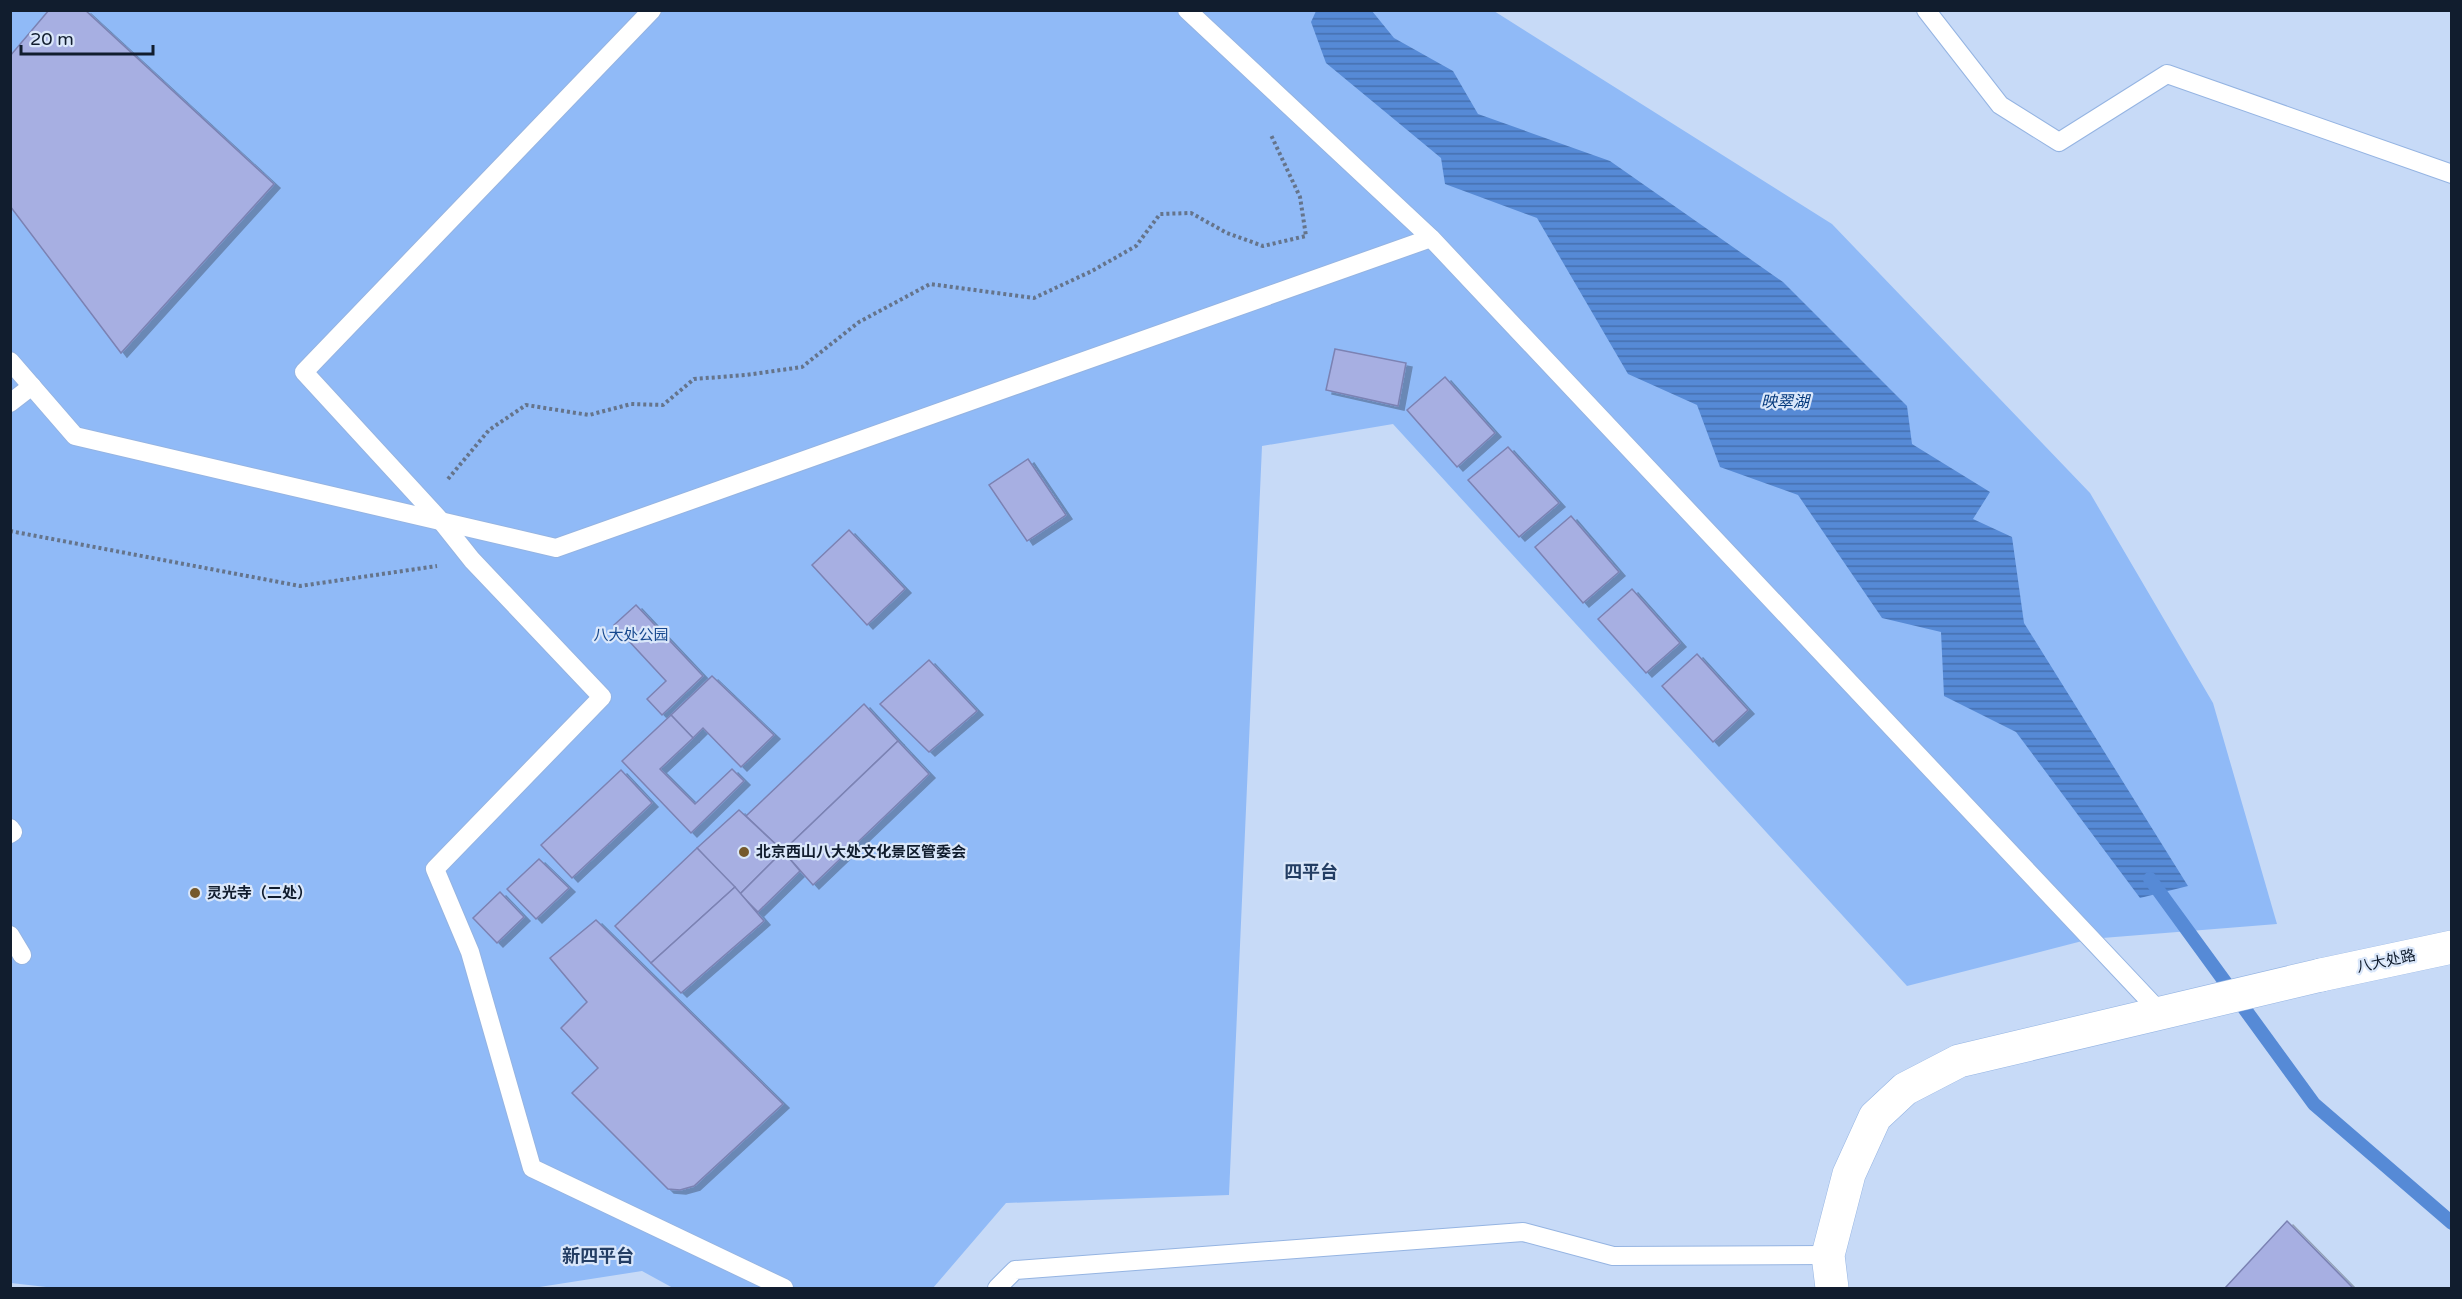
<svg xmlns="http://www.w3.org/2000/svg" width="2462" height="1299" font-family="'Varela Round','Noto Sans SC',sans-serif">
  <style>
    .park { fill: #90baf7 }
    .water { fill: url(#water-rules) }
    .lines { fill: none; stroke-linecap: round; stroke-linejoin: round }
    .stream { stroke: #568ad6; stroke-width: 14 }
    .building { fill: #a7afe2; stroke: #7b82b3; stroke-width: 1.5; filter: url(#shadow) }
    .service-casing { stroke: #95b4e2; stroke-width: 20 }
    .minor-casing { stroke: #95b4e2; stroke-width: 34 }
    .tertiary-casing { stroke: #95b4e2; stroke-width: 34 }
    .path { stroke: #65748b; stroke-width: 4; stroke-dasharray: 3 3; stroke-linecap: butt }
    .service { stroke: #fff; stroke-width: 18 }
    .minor { stroke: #fff; stroke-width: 33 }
    .tertiary { stroke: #fff; stroke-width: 33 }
    .poi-dot { fill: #75592c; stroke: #dae7fa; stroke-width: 2 }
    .labels { text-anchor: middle; stroke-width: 4.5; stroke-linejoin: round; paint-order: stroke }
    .park-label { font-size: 15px; fill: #16488d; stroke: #dae7fa }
    .poi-label { font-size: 15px; font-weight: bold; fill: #111d2e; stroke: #dae7fa; text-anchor: start }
    .street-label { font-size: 15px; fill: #111d2e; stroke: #dae7fa }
    .water-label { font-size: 16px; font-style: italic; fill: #04397c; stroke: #dae7fa }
    .quarter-label { font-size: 18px; font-weight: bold; fill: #233d63; stroke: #dae7fa }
  </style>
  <defs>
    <pattern id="water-rules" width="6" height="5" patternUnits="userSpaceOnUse" patternTransform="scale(1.5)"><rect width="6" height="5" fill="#568ad6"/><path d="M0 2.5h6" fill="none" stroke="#4670ae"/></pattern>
    <filter id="shadow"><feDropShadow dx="6" dy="4" stdDeviation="0" flood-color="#0004"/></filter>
  </defs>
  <rect width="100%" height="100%" fill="#c7daf7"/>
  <path class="park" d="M11 11H1494L1832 224 2090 493 2213 703 2277 924 2090 939 1907 986 1393 424 1262 446 1229 1195 1006 1203 933 1288H673L642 1271 533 1288H55L11 1283Z"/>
  <path class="water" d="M1316 11H1372L1394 38 1453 71 1478 114 1610 161 1783 282 1907 406 1912 444 1990 492 1973 519 2012 537 2024 623 2188 886 2140 898 2016 732 1944 696 1941 632 1882 618 1798 495 1720 467 1697 405 1628 374 1537 218 1445 184 1441 158 1326 63 1311 22Z"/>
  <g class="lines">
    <path class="stream" d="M2150 879 2314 1104 2452 1223"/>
  </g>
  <g class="building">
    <path d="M49 10H85L274 184 121 353 10 206V56Z"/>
    <path d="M1335 349 1406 363 1398 406 1326 390Z"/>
    <path d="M1445 377 1495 433 1457 467 1407 410Z"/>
    <path d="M1508 447 1559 503 1519 537 1468 480Z"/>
    <path d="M1028 459 1066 515 1027 541 989 485Z"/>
    <path d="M1571 516 1619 572 1583 603 1535 547Z"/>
    <path d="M849 530 905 589 867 625 812 565Z"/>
    <path d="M1632 589 1680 643 1646 673 1598 619Z"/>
    <path d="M636 605 703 676 662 715 647 699 666 681 614 625Z"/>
    <path d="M1697 654 1748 710 1713 742 1662 686Z"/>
    <path d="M929 660 977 711 929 752 880 704Z"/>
    <path d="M712 676 774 735 741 767 703 728 693 738 671 715Z"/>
    <path d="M864 704 898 741 783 851 746 816Z"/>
    <path d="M671 715 693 738 660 769 695 804 732 769 744 781 691 833 622 761Z"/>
    <path d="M898 741 929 774 813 885 783 851Z"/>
    <path d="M621 770 652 803 572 878 541 845Z"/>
    <path d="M739 810 783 851 740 894 697 848Z"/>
    <path d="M697 848 735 887 651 963 615 926Z"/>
    <path d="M783 851 800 871 758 912 740 894Z"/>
    <path d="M539 859 569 888 536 919 507 889Z"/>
    <path d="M735 887 764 921 681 993 651 963Z"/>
    <path d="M500 892 524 917 497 943 473 918Z"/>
    <path d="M596 920 783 1104 694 1186 680 1190 668 1189 572 1093 598 1068 561 1028 587 1002 550 958Z"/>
    <path d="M2287 1221 2353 1288H2225Z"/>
  </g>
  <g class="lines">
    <defs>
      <g id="service">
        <path d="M652 10 304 372 441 521 472 560 602 697 435 869 470 952 532 1168 784 1288"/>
        <path d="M1187 10 1431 238 2161 1013"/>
        <path d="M1926 10 2000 105 2059 142 2167 74 2452 174"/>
        <path d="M10 361 75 436 556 548 1431 238"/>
        <path d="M10 403 32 386"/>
        <path d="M10 828 13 832 10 834"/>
        <path d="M10 935 22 955"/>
        <path d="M997 1288 1015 1270 1523 1232 1613 1256 1828 1255"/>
      </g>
      <path id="minor" d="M1832 1288 1828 1255 1849 1174 1875 1117 1905 1089 1959 1061 2321 975"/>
      <path id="tertiary" d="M2321 975 2452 947"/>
    </defs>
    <use href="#service" class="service-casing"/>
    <use href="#minor" class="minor-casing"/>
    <use href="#tertiary" class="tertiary-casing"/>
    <g class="path">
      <path d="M448 479 489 430 526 405 589 415 631 404 663 405 694 379 746 375 802 367 859 322 930 284 1034 298 1092 271 1136 246 1160 214 1191 213 1227 233 1263 246 1306 236 1300 197 1271 135"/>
      <path d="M10 531 300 586 437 566"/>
    </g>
    <use href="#service" class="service"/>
    <use href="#minor" class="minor"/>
    <use href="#tertiary" class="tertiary"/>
  </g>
  <g class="poi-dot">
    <circle cx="744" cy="852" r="6"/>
    <circle cx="195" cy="893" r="6"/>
  </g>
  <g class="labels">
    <g class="park-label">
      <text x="631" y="640">八大处公园</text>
    </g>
    <g class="poi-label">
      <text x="756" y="857">北京西山八大处文化景区管委会</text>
      <text x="207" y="898">灵光寺（二处）</text>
    </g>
    <g class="street-label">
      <text transform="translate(2386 961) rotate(-12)" y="5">八大处路</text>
    </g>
    <g class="water-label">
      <text x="1785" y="407">映翠湖</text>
    </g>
    <g class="quarter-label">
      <text x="1311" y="878">四平台</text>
      <text x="598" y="1262">新四平台</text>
    </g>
  </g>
  <rect width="2462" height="1299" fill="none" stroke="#111d2e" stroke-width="24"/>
  <path d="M21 45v9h132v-9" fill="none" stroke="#111d2e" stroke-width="3"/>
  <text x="30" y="45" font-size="18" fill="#111d2e" stroke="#dae7fa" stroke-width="4.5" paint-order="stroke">20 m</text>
</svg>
